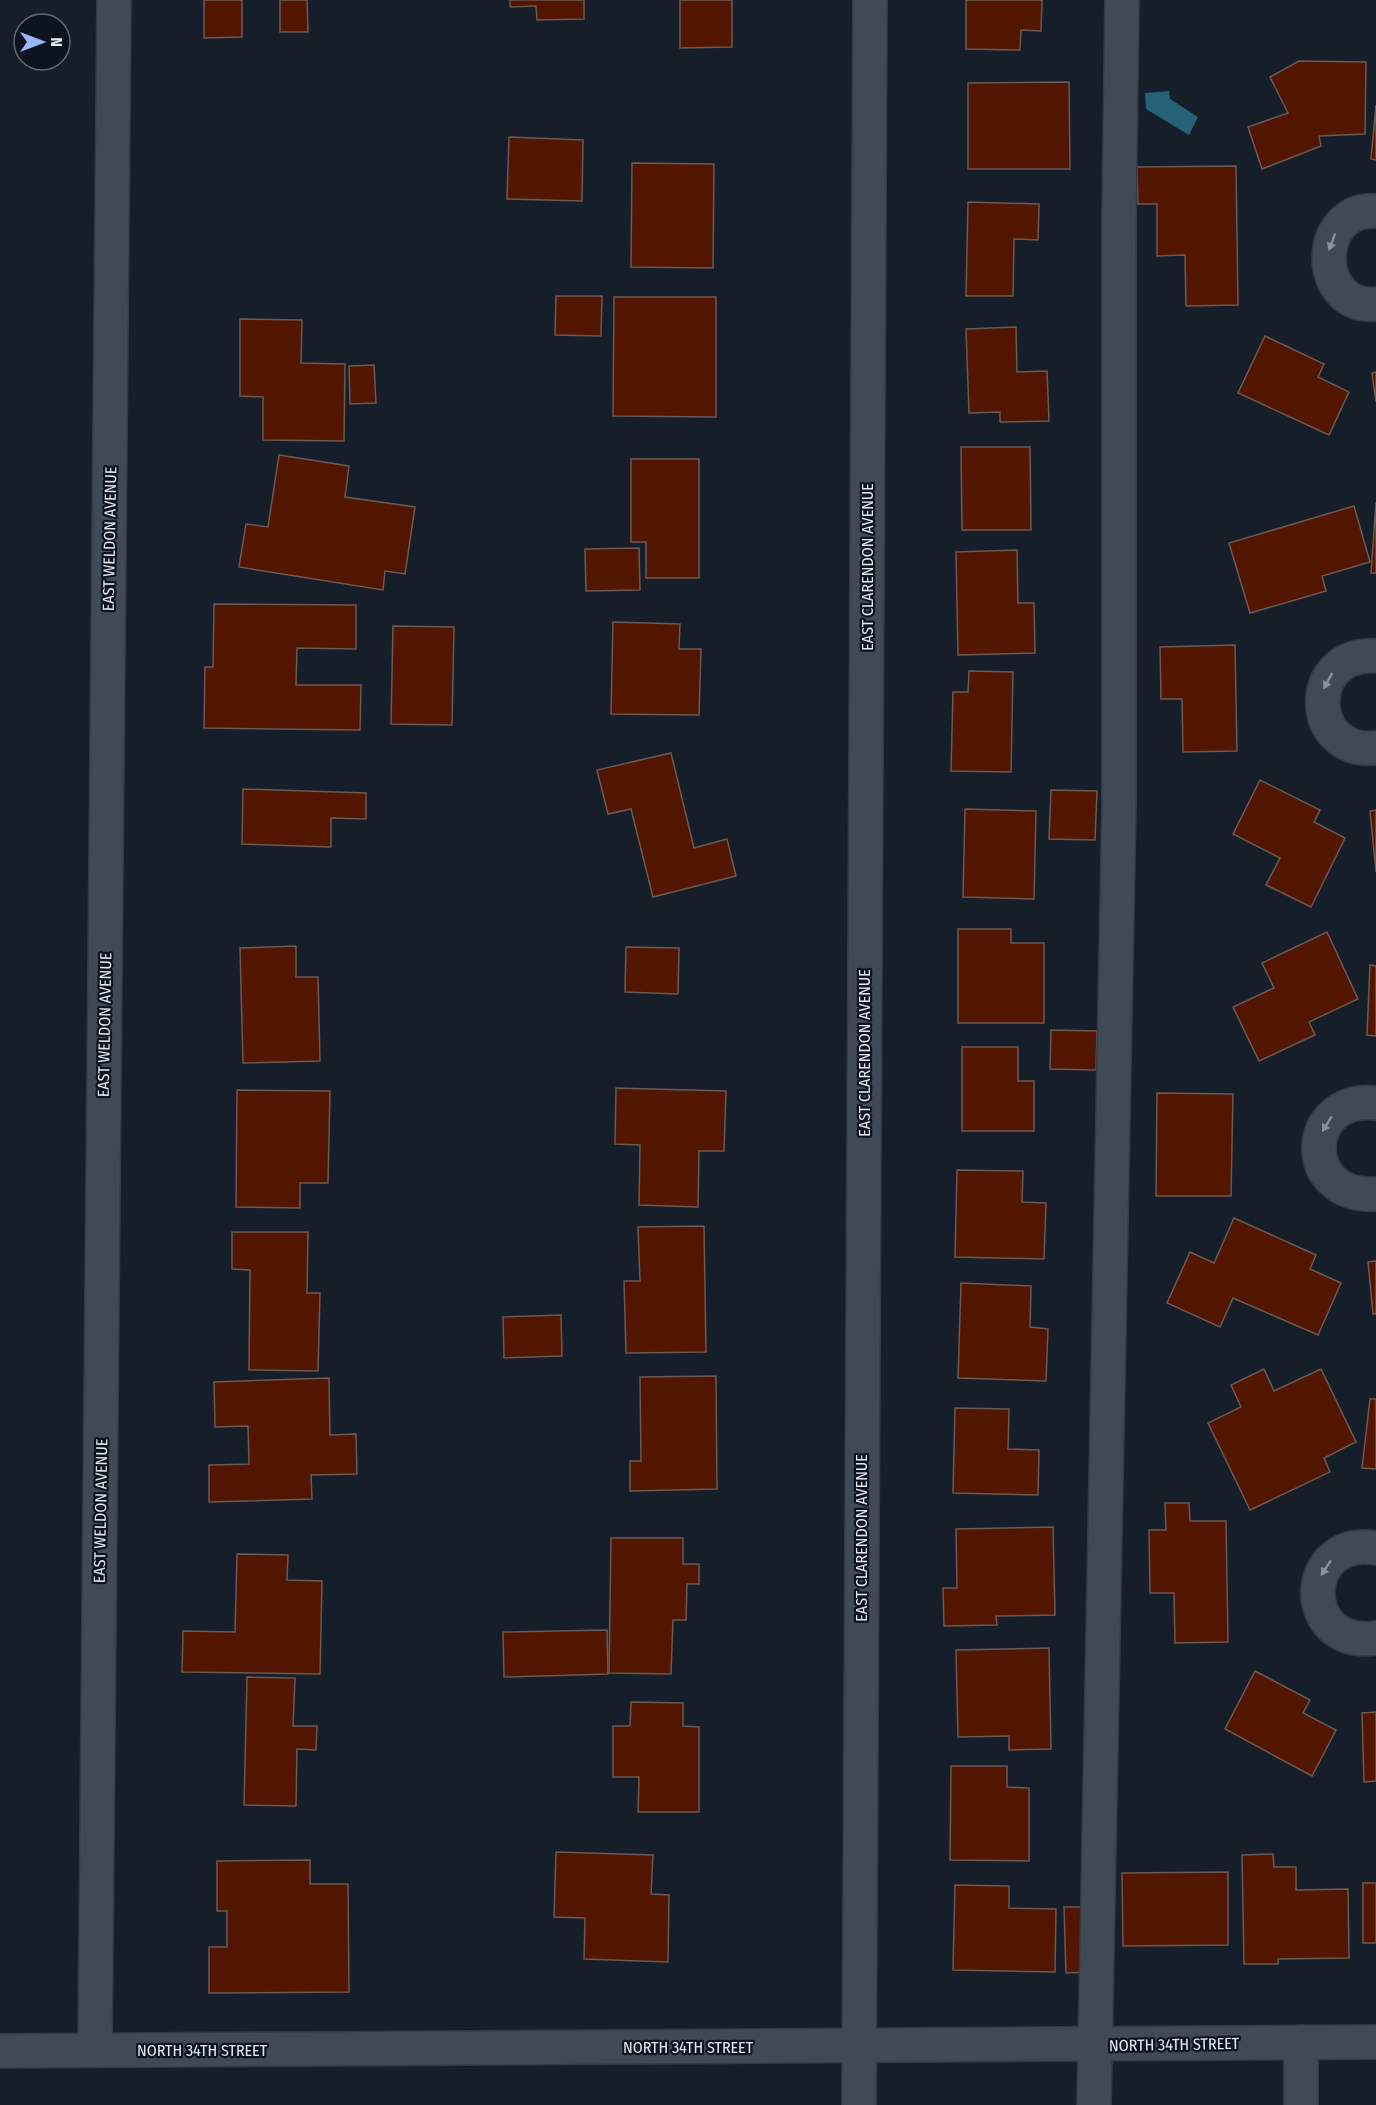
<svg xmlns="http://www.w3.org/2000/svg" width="1376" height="2105" font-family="'Fira Sans Condensed',sans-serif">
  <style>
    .water { fill: #256278 }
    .building { fill: #521600; stroke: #6b5953; stroke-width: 1.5 }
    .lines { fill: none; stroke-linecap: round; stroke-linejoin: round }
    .minor-casing { stroke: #343a43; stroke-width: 36 }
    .minor { stroke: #404956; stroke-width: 33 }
    .oneway { fill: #89919c }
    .labels { text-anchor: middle; stroke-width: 4.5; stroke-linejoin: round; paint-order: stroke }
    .street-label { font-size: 16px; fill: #e3e9f1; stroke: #0d141f }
  </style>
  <rect width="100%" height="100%" fill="#161e29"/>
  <path class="water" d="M1169 91 1170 99 1198 117 1189 135 1146 109 1145 93Z"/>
  <g class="building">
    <path d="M204 0H242V37L204 38Z"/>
    <path d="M280 0H307L308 32H280Z"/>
    <path d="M510 0H584V19L537 20 536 6 510 7Z"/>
    <path d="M680 0H732V47L680 48Z"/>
    <path d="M966 0H1042L1041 31 1021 30 1020 50 966 49Z"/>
    <path d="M1299 61 1366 62 1365 134 1319 136 1321 146 1262 169 1248 127 1288 113 1270 77Z"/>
    <path d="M1069 82 1070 169H968V83Z"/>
    <path d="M1376 105V160L1371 159Z"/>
    <path d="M509 137 583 140 582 201 507 199Z"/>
    <path d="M632 163 714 164 713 268 631 267Z"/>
    <path d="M1236 166 1238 305 1186 306 1185 255 1157 256V204H1138L1137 167Z"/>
    <path d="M968 202 1039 204 1038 240 1014 239 1013 296H966Z"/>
    <path d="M556 296H602L601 336 555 335Z"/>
    <path d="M614 297H716V417L613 416Z"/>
    <path d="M240 319 302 320 301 363 345 364 344 441 263 440V397L240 396Z"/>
    <path d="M1016 327 1017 372 1047 371 1049 421 1000 422V412L969 413 966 329Z"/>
    <path d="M1265 336 1324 364 1318 377 1349 392 1329 435 1238 393Z"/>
    <path d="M374 365 376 403 350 404 349 366Z"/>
    <path d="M1376 372V402L1372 373Z"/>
    <path d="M961 447H1030L1031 530H962Z"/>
    <path d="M279 455 349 466 345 497 415 507 405 574 385 571 383 590 239 567 246 524 268 527Z"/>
    <path d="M631 459H699V578H646V542H631Z"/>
    <path d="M1376 502V573H1371Z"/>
    <path d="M1354 506 1370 562 1322 576 1326 591 1250 613 1229 543Z"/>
    <path d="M639 548 640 590 586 591 585 549Z"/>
    <path d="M1017 550 1018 603H1034L1035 653 958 655 956 552Z"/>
    <path d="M214 604 356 605V649L297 648 296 685H361L360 730 204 728 205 667H213Z"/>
    <path d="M613 622 680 624 679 649H701L699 715 611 714Z"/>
    <path d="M393 626 454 627 452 725 391 724Z"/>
    <path d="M1235 645 1237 751 1183 752 1182 699H1161L1160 647Z"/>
    <path d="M969 671 1013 672 1011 772 951 771 953 692H968Z"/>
    <path d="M671 753 694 848 727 839 736 876 653 897 631 809 608 814 597 770Z"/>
    <path d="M1260 780 1320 810 1314 822 1345 838 1311 907 1266 885 1280 858 1233 834Z"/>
    <path d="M243 789 366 793V819L331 818V847L242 844Z"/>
    <path d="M1051 790 1097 791 1095 840 1049 839Z"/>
    <path d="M965 809 1036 811 1034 899 963 897Z"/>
    <path d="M1376 810V872L1370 811Z"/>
    <path d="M958 929H1011V943H1044V1023H958Z"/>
    <path d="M1327 932 1358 999 1309 1022 1315 1035 1259 1061 1233 1007 1274 988 1262 963Z"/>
    <path d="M296 946V977H318L320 1061 243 1063 240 948Z"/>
    <path d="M626 947 679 948 678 994 625 992Z"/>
    <path d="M1370 965 1376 966V1036L1367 1035Z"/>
    <path d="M1051 1030 1097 1031 1096 1070 1050 1069Z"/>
    <path d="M962 1047H1018V1081H1034V1131H962Z"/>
    <path d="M616 1088 726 1091 724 1151H699L698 1207 639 1205 640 1145 615 1144Z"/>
    <path d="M237 1090 330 1091 328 1183H300V1208L236 1207Z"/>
    <path d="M1157 1093 1233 1094 1231 1196H1156Z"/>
    <path d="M957 1170 1023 1171 1022 1202 1046 1203 1044 1259 955 1257Z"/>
    <path d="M1234 1218 1316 1255 1310 1269 1341 1283 1318 1335 1233 1298 1220 1327 1167 1303 1190 1252 1214 1263Z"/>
    <path d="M704 1226 706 1352 626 1353 624 1281H640L638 1227Z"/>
    <path d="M232 1232H308L307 1293H320L318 1371 249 1370 250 1270 232 1269Z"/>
    <path d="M1376 1261V1314H1373L1368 1262Z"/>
    <path d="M961 1283 1031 1286 1030 1327 1048 1329 1046 1381 958 1378Z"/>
    <path d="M561 1315 562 1356 504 1358 503 1317Z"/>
    <path d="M1264 1369 1274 1391 1321 1369 1356 1442 1324 1458 1330 1472 1250 1510 1208 1423 1241 1407 1231 1385Z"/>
    <path d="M716 1376 717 1489 630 1491V1461H641L640 1377Z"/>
    <path d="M329 1378 330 1435 356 1434 357 1474 311 1475 312 1499 209 1502V1465L249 1464 248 1426 215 1427 214 1382Z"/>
    <path d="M1370 1399H1376V1469L1362 1468Z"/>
    <path d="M955 1408 1009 1409 1008 1449 1039 1450 1038 1495 953 1493Z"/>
    <path d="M1165 1503H1189L1190 1521H1226L1228 1642 1175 1643 1174 1593H1150L1149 1530H1166Z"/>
    <path d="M1053 1527 1055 1615 996 1616 997 1625 944 1626 943 1588H957L956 1529Z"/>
    <path d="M611 1538H683V1564H699V1584H687L686 1620H673L671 1674 609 1673Z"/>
    <path d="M237 1554 288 1555 287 1580 322 1581 320 1674 182 1672 183 1631 235 1632Z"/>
    <path d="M607 1630 608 1674 504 1677 503 1632Z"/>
    <path d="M1049 1648 1051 1749 1009 1750V1736L958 1737 956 1650Z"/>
    <path d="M1255 1671 1310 1700 1303 1713 1336 1730 1312 1776 1225 1729Z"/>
    <path d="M247 1677 295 1678 293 1726H317L316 1750 297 1749 296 1806 244 1805Z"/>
    <path d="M631 1702 683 1703V1726L699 1727V1812H638L639 1777H613V1726H630Z"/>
    <path d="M1376 1712V1781L1364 1782 1362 1713Z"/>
    <path d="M951 1766H1007V1787L1029 1788V1861L950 1860Z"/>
    <path d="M556 1852 653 1855 651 1894 669 1895 668 1962 584 1959 585 1918 554 1917Z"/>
    <path d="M1273 1854 1274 1867H1296V1890L1348 1889 1349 1958 1278 1959V1964H1244L1242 1855Z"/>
    <path d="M310 1860V1884H348L349 1992 209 1993V1947H227V1911H217V1861Z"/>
    <path d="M1228 1872V1945L1123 1946 1122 1873Z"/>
    <rect x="1363" y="1883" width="13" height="60"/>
    <path d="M955 1885 1009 1886V1908L1056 1909 1055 1972 953 1970Z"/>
    <path d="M1064 1907H1090L1091 1972 1066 1973Z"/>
  </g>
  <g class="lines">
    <defs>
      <g id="minor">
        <path d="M1376 211C1313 207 1314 310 1376 304"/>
        <path d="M1376 656C1304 651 1306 755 1376 748"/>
        <path d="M1376 1103C1302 1095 1298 1199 1376 1194"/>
        <path d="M1376 1548C1300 1535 1297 1649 1376 1638"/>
        <path d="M1301 2042V2105"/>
        <path d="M95 2050 114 0"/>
        <path d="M0 2051 1376 2042"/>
        <path d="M859 2105 870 0"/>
        <path d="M1094 2105 1119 803V217L1122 0"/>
      </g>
    </defs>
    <use href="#minor" class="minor-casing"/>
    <use href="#minor" class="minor"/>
  </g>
  <defs><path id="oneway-solid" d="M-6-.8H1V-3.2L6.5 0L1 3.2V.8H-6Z" transform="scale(1.5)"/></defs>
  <g class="oneway">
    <use href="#oneway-solid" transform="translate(1332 242) rotate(111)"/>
    <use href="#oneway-solid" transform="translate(1328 681) rotate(118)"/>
    <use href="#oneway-solid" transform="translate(1327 1124) rotate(121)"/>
    <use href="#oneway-solid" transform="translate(1326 1568) rotate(123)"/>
  </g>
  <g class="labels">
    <g class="street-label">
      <text transform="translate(109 539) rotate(-89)" y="6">EAST WELDON AVENUE</text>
      <text transform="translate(867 567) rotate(-90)" y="6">EAST CLARENDON AVENUE</text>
      <text transform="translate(104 1025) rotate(-89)" y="6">EAST WELDON AVENUE</text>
      <text transform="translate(864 1053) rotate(-90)" y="6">EAST CLARENDON AVENUE</text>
      <text transform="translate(100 1511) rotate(-89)" y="6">EAST WELDON AVENUE</text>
      <text transform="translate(861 1538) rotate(-90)" y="6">EAST CLARENDON AVENUE</text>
      <text transform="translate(1174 2044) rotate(-1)" y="6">NORTH 34TH STREET</text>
      <text x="688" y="2053">NORTH 34TH STREET</text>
      <text x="202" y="2056">NORTH 34TH STREET</text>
    </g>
  </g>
  <g transform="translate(42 42) rotate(90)"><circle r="28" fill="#0d141f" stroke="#636973" stroke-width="1.5"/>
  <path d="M0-4.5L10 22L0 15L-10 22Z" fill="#9eb4fd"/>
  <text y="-9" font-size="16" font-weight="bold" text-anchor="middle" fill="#e3e9f1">N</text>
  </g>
</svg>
